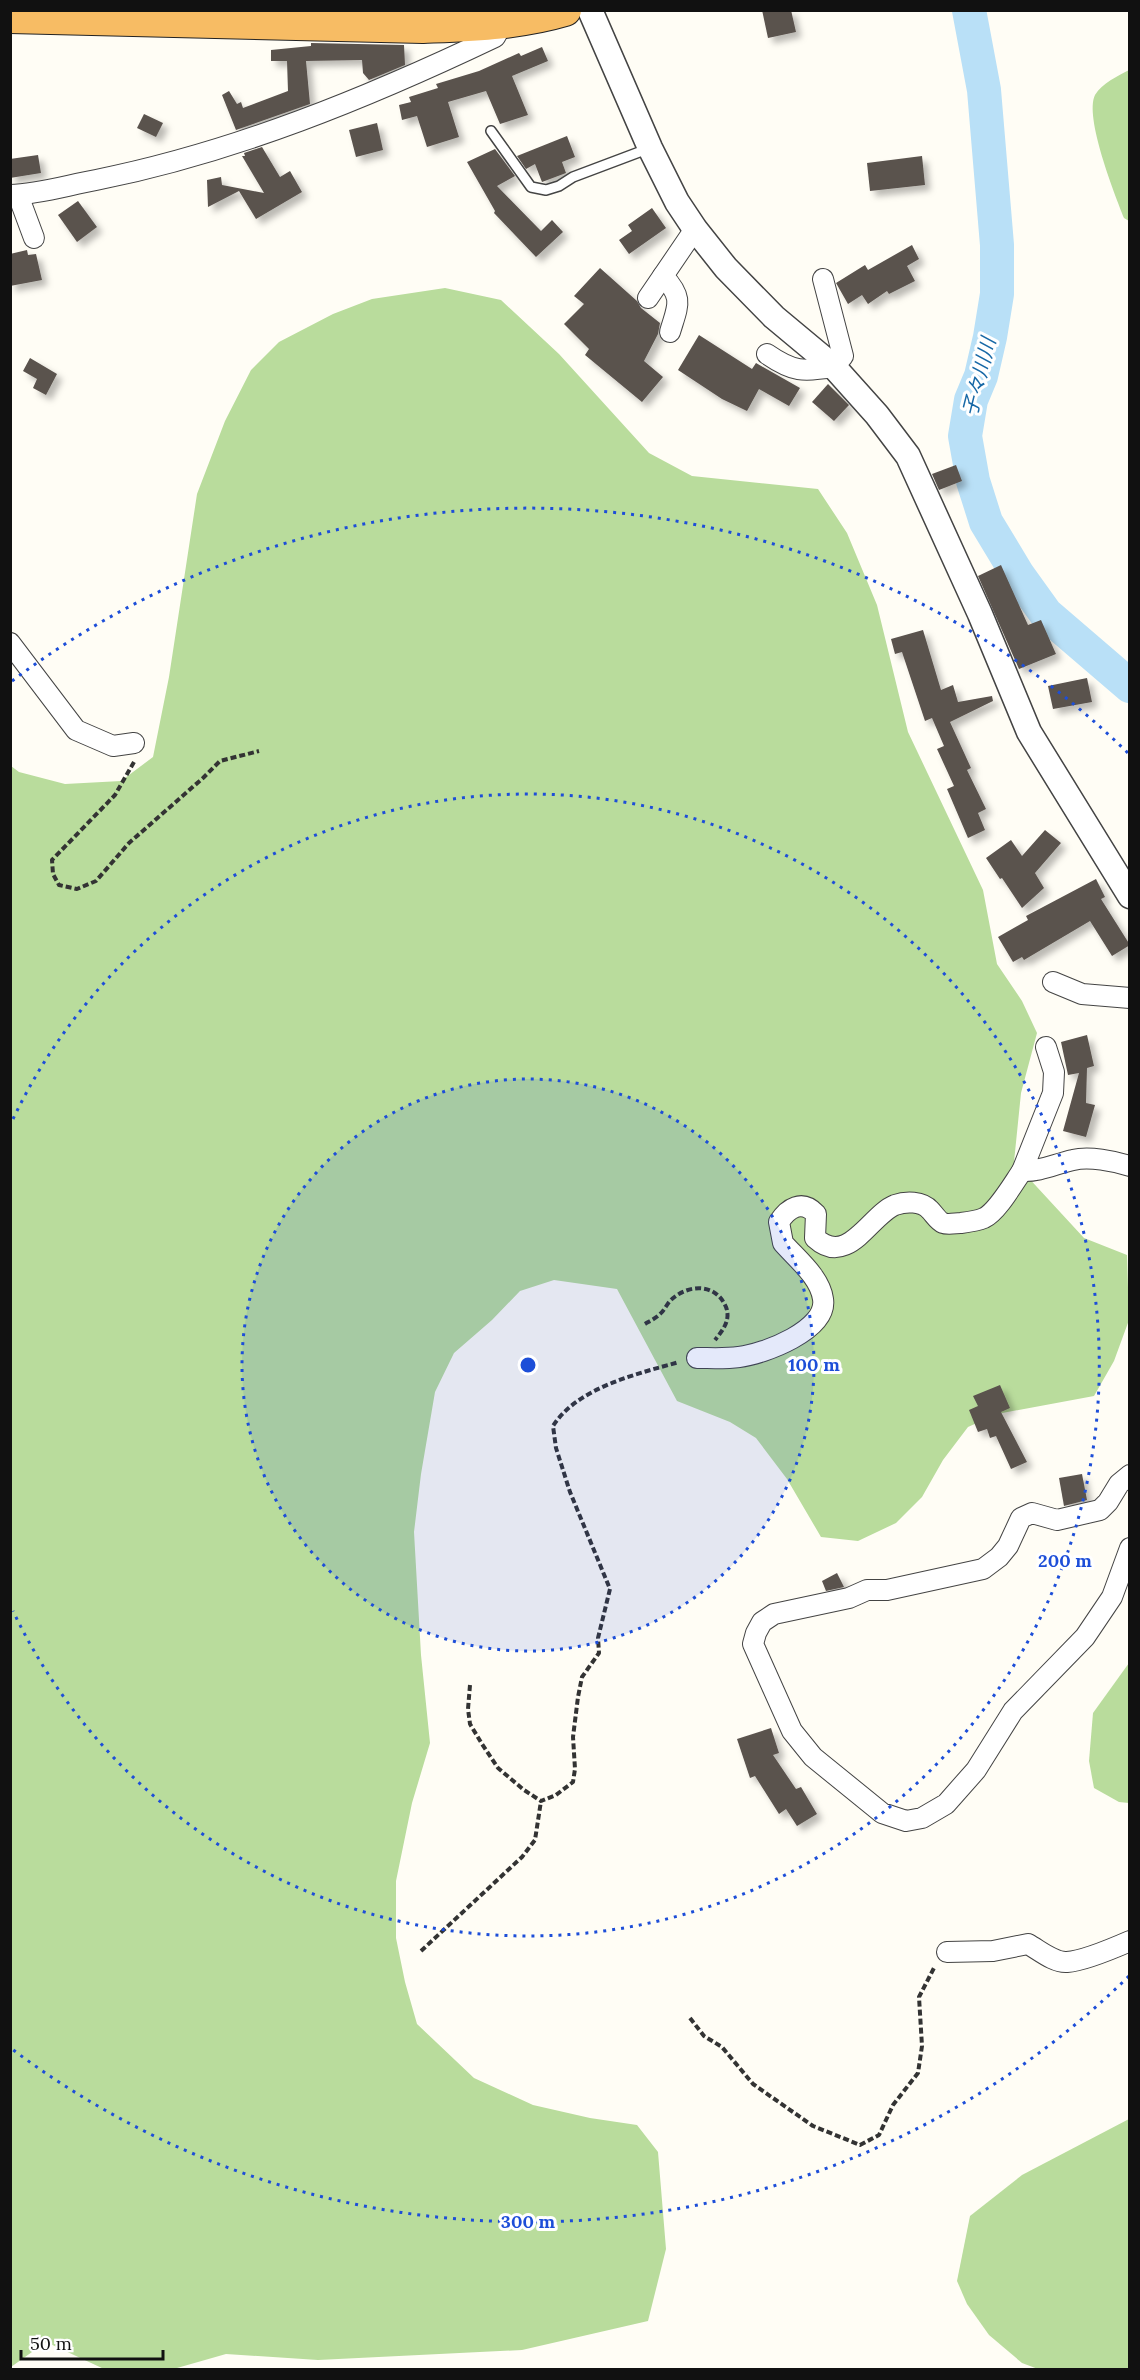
<svg xmlns="http://www.w3.org/2000/svg" width="1140" height="2380" font-family="Lora,'Noto Sans JP',serif">
  <style>
    .forest { fill: #b9dc9c }
    .lines { fill: none; stroke-linecap: round; stroke-linejoin: round }
    .river { stroke: #b9e0f7; stroke-width: 34 }
    .building { fill: #5a524d; filter: url(#shadow) }
    .service-casing { stroke: #444; stroke-width: 12 }
    .minor-casing { stroke: #444; stroke-width: 22 }
    .tertiary-casing { stroke: #444; stroke-width: 27 }
    .trunk-casing { stroke: #222; stroke-width: 34 }
    .path { stroke: #333; stroke-width: 4; stroke-dasharray: 6 3; stroke-linecap: butt }
    .service { stroke: #fff; stroke-width: 9 }
    .minor { stroke: #fff; stroke-width: 20 }
    .tertiary { stroke: #fff; stroke-width: 24 }
    .trunk { stroke: #f7bc64; stroke-width: 32 }
    .ring { fill: none; stroke: #1d4ed8; stroke-width: 3; stroke-dasharray: 3 6 }
    .labels { text-anchor: middle; stroke-width: 6; stroke-linejoin: round; paint-order: stroke }
    .water-label { font-size: 20px; font-style: italic; fill: #1768a6; stroke: #fff }
    .centre { fill: #1d4ed8; stroke: #fff; stroke-width: 3 }
    .ring-label { font-size: 18px; text-anchor: middle; font-weight: bold; fill: #1d4ed8; stroke: #fff; stroke-width: 6; stroke-linejoin: round; paint-order: stroke }
  </style>
  <defs>
    <filter id="shadow"><feDropShadow dx="5.5" dy="5.5" stdDeviation="3" flood-color="#0004"/></filter>
  </defs>
  <rect width="100%" height="100%" fill="#fffdf5"/>
  <g class="forest">
    <path d="M1129 70V221L1124 218C1115 195 1084 117 1095 95 1102 83 1118 76 1129 70Z"/>
    <path d="M445 288 501 300 559 354 649 453 692 476 818 489 847 533 877 605 908 732 983 890 997 964 1022 1001 1037 1033 1021 1093 1014 1162 1084 1238 1127 1255 1129 1320 1114 1361 1094 1396 997 1414 968 1427 943 1460 922 1497 896 1523 858 1541 821 1537 787 1479 756 1438 730 1422 677 1401 617 1289 554 1280 520 1291 492 1320 454 1353 435 1392 421 1474 414 1532 421 1655 430 1743 412 1803 396 1881V1938L405 1982 417 2024 474 2078 533 2105 590 2118 637 2125 658 2152 666 2249 648 2321 522 2350 318 2360 226 2354 170 2370 104 2369 46 2342 11 2367V766L19 772 65 784 121 781 153 757 169 677 197 494 225 421 251 370 279 342 333 314 372 299Z"/>
    <path d="M1129 1663V1803L1119 1802 1094 1788 1089 1761 1093 1713Z"/>
    <path d="M1129 2119V2369H1038L1022 2363 989 2335 967 2304 957 2281 970 2216 1022 2175Z"/>
  </g>
  <g class="lines">
    <path class="river" d="M969 10 984 90 997 245V294L990 337 981 376 971 400 965 436 973 481 986 522 1018 575 1046 614 1130 686"/>
  </g>
  <g class="building">
    <path d="M762 10H791L796 32 768 38Z"/>
    <path d="M311 43 404 45 405 65 369 80 363 73 362 60 306 61 310 104 236 130 222 95 229 91 237 104 241 102 243 108 288 91 287 61H271V50L311 46Z"/>
    <path d="M542 47 548 61 512 76 528 115 500 124 486 91 448 102 459 137 427 147 417 116 402 120 399 105 411 102 409 97 438 88 436 84 479 71 519 53 521 56Z"/>
    <path d="M144 114 163 123 156 137 137 128Z"/>
    <path d="M377 123 383 150 356 157 349 130Z"/>
    <path d="M567 136 575 157 562 162 566 173 542 182 535 164 526 169 517 156Z"/>
    <path d="M262 147 280 177 290 171 302 192 256 219 239 191 208 207 207 180 221 177 222 185 264 193 242 156H245L244 153Z"/>
    <path d="M495 149 515 176 497 186 541 231 552 220 563 232 536 257 494 213 495 211 467 162Z"/>
    <path d="M38 155 41 173 10 178V159Z"/>
    <path d="M922 156 925 185 870 191 867 163Z"/>
    <path d="M78 201 97 227 77 242 58 215Z"/>
    <path d="M652 208 666 228 629 254 619 240 632 231 628 225Z"/>
    <path d="M912 245 919 259 907 266 915 281 889 294 887 291 868 304 862 295 848 304 836 283 865 265 868 270Z"/>
    <path d="M27 250 28 255 36 254 42 280 10 286V254Z"/>
    <path d="M600 268 637 301 641 308 660 323 658 334 644 361 663 377 642 402 585 355 589 349 564 324 584 304 574 296Z"/>
    <path d="M699 335 752 369 756 363 800 388 789 406 759 389 747 411 722 399 678 370Z"/>
    <path d="M30 358 57 374 46 395 33 388 37 379 23 371Z"/>
    <path d="M828 384 849 405 834 421 812 402Z"/>
    <path d="M956 465 962 481 939 490 932 474Z"/>
    <path d="M1001 565 1028 625 1041 620 1056 654 1019 669 978 576Z"/>
    <path d="M923 630 941 690 953 685 958 702 992 696 993 701 950 722 971 768 967 770 986 809 978 813 985 830 968 838 947 789 954 786 937 749 944 746 932 718 925 721 902 652 895 654 891 639Z"/>
    <path d="M1087 678 1092 702 1053 709 1048 686Z"/>
    <path d="M1045 830 1061 843 1035 873 1044 888 1022 908 1002 878 1000 879 986 858 1011 840 1022 856Z"/>
    <path d="M1096 879 1105 897 1101 899 1130 945 1112 956 1090 921 1024 960 1022 957 1013 962 998 937 1028 920 1026 916Z"/>
    <path d="M1087 1035 1094 1066 1087 1068 1086 1103 1095 1105 1086 1137 1063 1131 1079 1073 1068 1075 1061 1042Z"/>
    <path d="M1000 1385 1010 1408 1001 1412 1027 1462 1011 1469 996 1436 990 1438 987 1429 978 1432 969 1410 978 1406 973 1396Z"/>
    <path d="M1082 1474 1087 1500 1064 1506 1059 1478Z"/>
    <path d="M837 1573 844 1587 826 1591 822 1581Z"/>
    <path d="M771 1728 779 1753 773 1755 796 1789 801 1787 817 1814 797 1826 786 1809 779 1814 755 1776 750 1778 737 1739Z"/>
  </g>
  <g class="lines">
    <defs>
      <path id="service" d="M491 131 531 187 546 190 559 186 573 177 650 148"/>
      <g id="minor">
        <path d="M10 195C39 194 68 185 96 180 235 152 367 98 495 37L503 23"/>
        <path d="M18 195 34 238"/>
        <path d="M663 276C684 298 678 305 670 332"/>
        <path d="M648 298 695 229"/>
        <path d="M767 354C793 372 803 372 834 367L843 356 823 279"/>
        <path d="M10 643 76 730 113 746 134 743"/>
        <path d="M1053 982 1082 994 1130 998"/>
        <path d="M1046 1047 1054 1072 1053 1093 1022 1171C1040 1172 1055 1164 1073 1160 1089 1156 1114 1161 1130 1166"/>
        <path d="M697 1358C710 1358 725 1359 739 1357 764 1354 828 1330 823 1299 820 1277 797 1259 783 1243L779 1222C788 1208 802 1199 816 1214L815 1238C848 1268 870 1215 895 1205 906 1201 922 1201 930 1210 934 1214 938 1221 943 1223 948 1225 956 1223 961 1223 969 1222 977 1221 984 1218 997 1212 1013 1184 1022 1171"/>
        <path d="M1130 1475 1119 1484 1108 1502 1100 1510 1057 1520 1032 1513 1021 1518 1008 1546 999 1557 983 1569 887 1590H867L849 1598 774 1614 762 1622 756 1633 753 1644 792 1731 813 1757 882 1813 906 1821 922 1818 946 1804 976 1770 1013 1711 1085 1637 1112 1597 1130 1548"/>
        <path d="M947 1952 993 1951 1028 1944C1039 1950 1054 1963 1067 1962 1083 1961 1114 1948 1130 1941"/>
      </g>
      <path id="tertiary" d="M590 10 650 148 677 202 695 229 726 268 774 317 834 367 877 415 908 456 980 614 1029 732 1130 896"/>
      <path id="trunk" d="M10 17 423 27C471 25 518 24 565 10"/>
    </defs>
    <use href="#service" class="service-casing"/>
    <use href="#minor" class="minor-casing"/>
    <use href="#tertiary" class="tertiary-casing"/>
    <use href="#trunk" class="trunk-casing"/>
    <g class="path">
      <path d="M134 762 115 795 52 860 53 874 59 885 77 889 96 881 129 843 203 778 220 761 259 751"/>
      <path d="M645 1324C650 1321 656 1318 660 1314 665 1310 667 1303 672 1299 689 1284 716 1283 726 1307 731 1320 723 1330 715 1340"/>
      <path d="M470 1685 468 1709 470 1724 482 1744 498 1768 524 1790 541 1801 556 1795 573 1782 575 1769 573 1737 578 1697 582 1677 599 1653 598 1638 610 1589 570 1492 556 1448 553 1426C578 1387 637 1374 679 1362"/>
      <path d="M421 1951 522 1857 535 1840 541 1801"/>
      <path d="M690 2018 704 2036 722 2047 753 2084 813 2126 860 2145 879 2135 893 2105 918 2073 922 2046 919 1997 935 1966"/>
    </g>
    <use href="#service" class="service"/>
    <use href="#minor" class="minor"/>
    <use href="#tertiary" class="tertiary"/>
    <use href="#trunk" class="trunk"/>
  </g>
  <circle cx="528" cy="1365" r="286" fill="#1d4ed8" fill-opacity=".12"/>
  <g class="ring">
    <circle cx="528" cy="1365" r="286"/>
    <path d="M13 1119A571 571 0 1 1 13 1611"/>
    <path d="M1129 1976A857 857 0 0 1 12 2049M12 681A857 857 0 0 1 1129 754"/>
  </g>
  <g class="labels">
    <g class="water-label">
      <text transform="translate(979 377) rotate(-76)" y="7">子々川川</text>
    </g>
  </g>
  <circle cx="528" cy="1365" r="9" class="centre"/>
  <g class="ring-label">
    <text x="814" y="1371">100 m</text>
    <text x="1065" y="1567">200 m</text>
    <text x="528" y="2228">300 m</text>
  </g>
  <rect width="1140" height="2380" fill="none" stroke="#111111" stroke-width="24"/>
  <path d="M21 2350v9h142v-9" fill="none" stroke="#111111" stroke-width="3"/>
  <text x="30" y="2350" font-size="18" fill="#111111" stroke="#ffffff" stroke-width="4.5" paint-order="stroke">50 m</text>
</svg>
